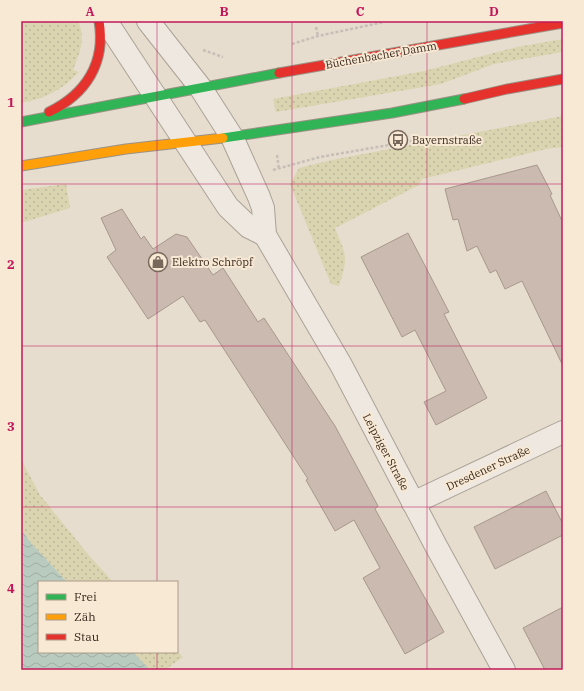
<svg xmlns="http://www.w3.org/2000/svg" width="584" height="691" font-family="'IBM Plex Serif',serif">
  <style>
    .grass { fill: url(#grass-dots) }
    .water { fill: url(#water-waves) }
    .building { fill: #cabaaf; stroke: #a7988d }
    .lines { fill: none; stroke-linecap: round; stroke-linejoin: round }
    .street-casing { stroke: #aba297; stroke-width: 24 }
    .fast-casing { stroke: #9b9186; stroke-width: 11 }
    .slow-casing { stroke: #9b9186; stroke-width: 11 }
    .jam-casing { stroke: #9b9186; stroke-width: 11 }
    .path { stroke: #c7bfb7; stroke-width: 2.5; stroke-dasharray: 3 2; stroke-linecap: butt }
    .street { stroke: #eee8e0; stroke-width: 22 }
    .fast { stroke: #30b455; stroke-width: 9 }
    .slow { stroke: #ff9f0a; stroke-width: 9 }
    .jam { stroke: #e5322d; stroke-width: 9 }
    .grid { fill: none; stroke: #c2185b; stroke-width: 1; stroke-opacity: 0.55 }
    .labels { text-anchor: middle; stroke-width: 4; stroke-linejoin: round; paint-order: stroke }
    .street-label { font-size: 11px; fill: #3c291e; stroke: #f7e9d4 }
    .poi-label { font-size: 11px; fill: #3c291e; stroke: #f7e9d4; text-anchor: start }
    .neatline { fill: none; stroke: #c2185b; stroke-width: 1.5 }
    .grid-label { font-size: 13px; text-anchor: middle; font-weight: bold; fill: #c2185b }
  </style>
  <defs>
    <pattern id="grass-dots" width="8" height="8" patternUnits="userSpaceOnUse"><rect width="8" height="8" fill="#dad5b0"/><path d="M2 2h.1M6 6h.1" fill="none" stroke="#bcb797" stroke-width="1.8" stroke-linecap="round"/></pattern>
    <pattern id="water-waves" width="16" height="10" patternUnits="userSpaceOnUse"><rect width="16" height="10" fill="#b9cbbe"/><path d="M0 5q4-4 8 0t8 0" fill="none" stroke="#a0aea3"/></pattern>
  </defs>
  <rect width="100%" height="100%" fill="#e6ddce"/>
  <g class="grass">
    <path d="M21 21H78C86 38 80 53 73 70L79 72C62 90 45 99 21 103Z"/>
    <path d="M563 39V52L494 64 441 84 276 112 273 99 424 71 517 47Z"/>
    <path d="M563 116V147L546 149 422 179 419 185 335 228C346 256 349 255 339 286L331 284 290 184 299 168 332 160Z"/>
    <path d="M66 184 70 208 21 223V190Z"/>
    <path d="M21 459 40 495 87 553 113 582H67L31 543 21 529Z"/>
    <path d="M177 651 183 657 165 670H150L133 652Z"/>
  </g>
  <path class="water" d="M21 529 31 543 67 582H39V652H133L150 670H21Z"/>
  <g class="building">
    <path d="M537 165 552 194 550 195 563 223V366L522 281 505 289 496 270 490 273 477 246 467 251 458 219 453 220 445 189Z"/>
    <path d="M122 209 141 239 144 236 153 249 176 234 187 237 213 275 223 268 258 322 264 318 335 426 378 506 375 509 444 632 405 654 363 578 380 568 354 520 335 531 306 480 308 479 205 320 200 322 183 296 148 319 107 257 116 250 101 218Z"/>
    <path d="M408 233 449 312 444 314 487 398 436 425 424 402 446 391 415 330 402 337 361 257Z"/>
    <path d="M546 491 563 524V535L495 569 474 527Z"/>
    <path d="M563 607V670H545L523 628Z"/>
  </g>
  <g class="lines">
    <defs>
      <g id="street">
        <path d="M106 21 228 207 249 227 265 235"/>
        <path d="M148 21 200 87 232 137 259 197 263 208 265 235 341 365 436 546 504 670"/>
        <path d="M413 503 563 432"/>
      </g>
      <g id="fast">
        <path d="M21 122 279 73"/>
        <path d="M223 138 392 113 464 99"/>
      </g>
      <path id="slow" d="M21 166 126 149 223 138"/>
      <g id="jam">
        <path d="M279 73 563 23"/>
        <path d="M464 99 507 89 563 79"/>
        <path d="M49 112C86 94 106 63 99 21"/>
      </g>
    </defs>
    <use href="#street" class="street-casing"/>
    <use href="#fast" class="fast-casing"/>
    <use href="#slow" class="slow-casing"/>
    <use href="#jam" class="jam-casing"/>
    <g class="path">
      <path d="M316 27 318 36"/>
      <path d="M292 44 318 36 384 22"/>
      <path d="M203 50 223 57"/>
      <path d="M277 155 279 169"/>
      <path d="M273 170 320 157 412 141"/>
    </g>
    <use href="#street" class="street"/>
    <use href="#fast" class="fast"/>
    <use href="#slow" class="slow"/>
    <use href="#jam" class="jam"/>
  </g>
  <path class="grid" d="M157 21V582M292 21V670M427 21V670M21 184H563M21 346H563M21 507H563M157 652V670"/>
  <defs>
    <symbol id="bus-ring" viewBox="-11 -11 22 22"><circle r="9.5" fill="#f7e9d4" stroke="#78685c" stroke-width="1.5"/><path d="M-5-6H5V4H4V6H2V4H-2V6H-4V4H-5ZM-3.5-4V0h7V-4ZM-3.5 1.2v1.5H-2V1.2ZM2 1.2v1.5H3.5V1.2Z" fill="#78685c"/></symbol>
    <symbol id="shop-ring" viewBox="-11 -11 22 22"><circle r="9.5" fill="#f7e9d4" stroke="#78685c" stroke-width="1.5"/><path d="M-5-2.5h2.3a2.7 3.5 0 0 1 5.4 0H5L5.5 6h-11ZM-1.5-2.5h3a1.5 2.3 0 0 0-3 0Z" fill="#78685c"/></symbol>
  </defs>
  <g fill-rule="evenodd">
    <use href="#bus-ring" x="387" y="129" width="22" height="22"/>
    <use href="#shop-ring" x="147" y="251" width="22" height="22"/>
  </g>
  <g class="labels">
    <g class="street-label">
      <text transform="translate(381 55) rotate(-10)" y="4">Büchenbacher Damm</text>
      <text transform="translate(386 452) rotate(62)" y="4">Leipziger Straße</text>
      <text transform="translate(488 468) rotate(-25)" y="4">Dresdener Straße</text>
    </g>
    <g class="poi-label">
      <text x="412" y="144">Bayernstraße</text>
      <text x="172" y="266">Elektro Schröpf</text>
    </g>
  </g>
  <rect width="584" height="691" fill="none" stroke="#f7e9d4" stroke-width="44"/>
  <rect x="38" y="581" width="140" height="72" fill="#f7e9d4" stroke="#ac9c8b"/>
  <rect x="46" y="594" width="20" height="6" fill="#30b455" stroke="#ac9c8b"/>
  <text x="74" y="601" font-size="12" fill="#3c291e">Frei</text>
  <rect x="46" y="614" width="20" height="6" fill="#ff9f0a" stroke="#ac9c8b"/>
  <text x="74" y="621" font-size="12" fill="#3c291e">Zäh</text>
  <rect x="46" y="634" width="20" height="6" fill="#e5322d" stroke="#ac9c8b"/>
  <text x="74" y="641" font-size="12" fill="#3c291e">Stau</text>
  <rect x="22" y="22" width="540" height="647" class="neatline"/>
  <g class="grid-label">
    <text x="90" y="16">A</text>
    <text x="224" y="16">B</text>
    <text x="360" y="16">C</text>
    <text x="494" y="16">D</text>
    <text x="11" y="107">1</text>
    <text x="11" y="269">2</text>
    <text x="11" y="431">3</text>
    <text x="11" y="593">4</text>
  </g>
</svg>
